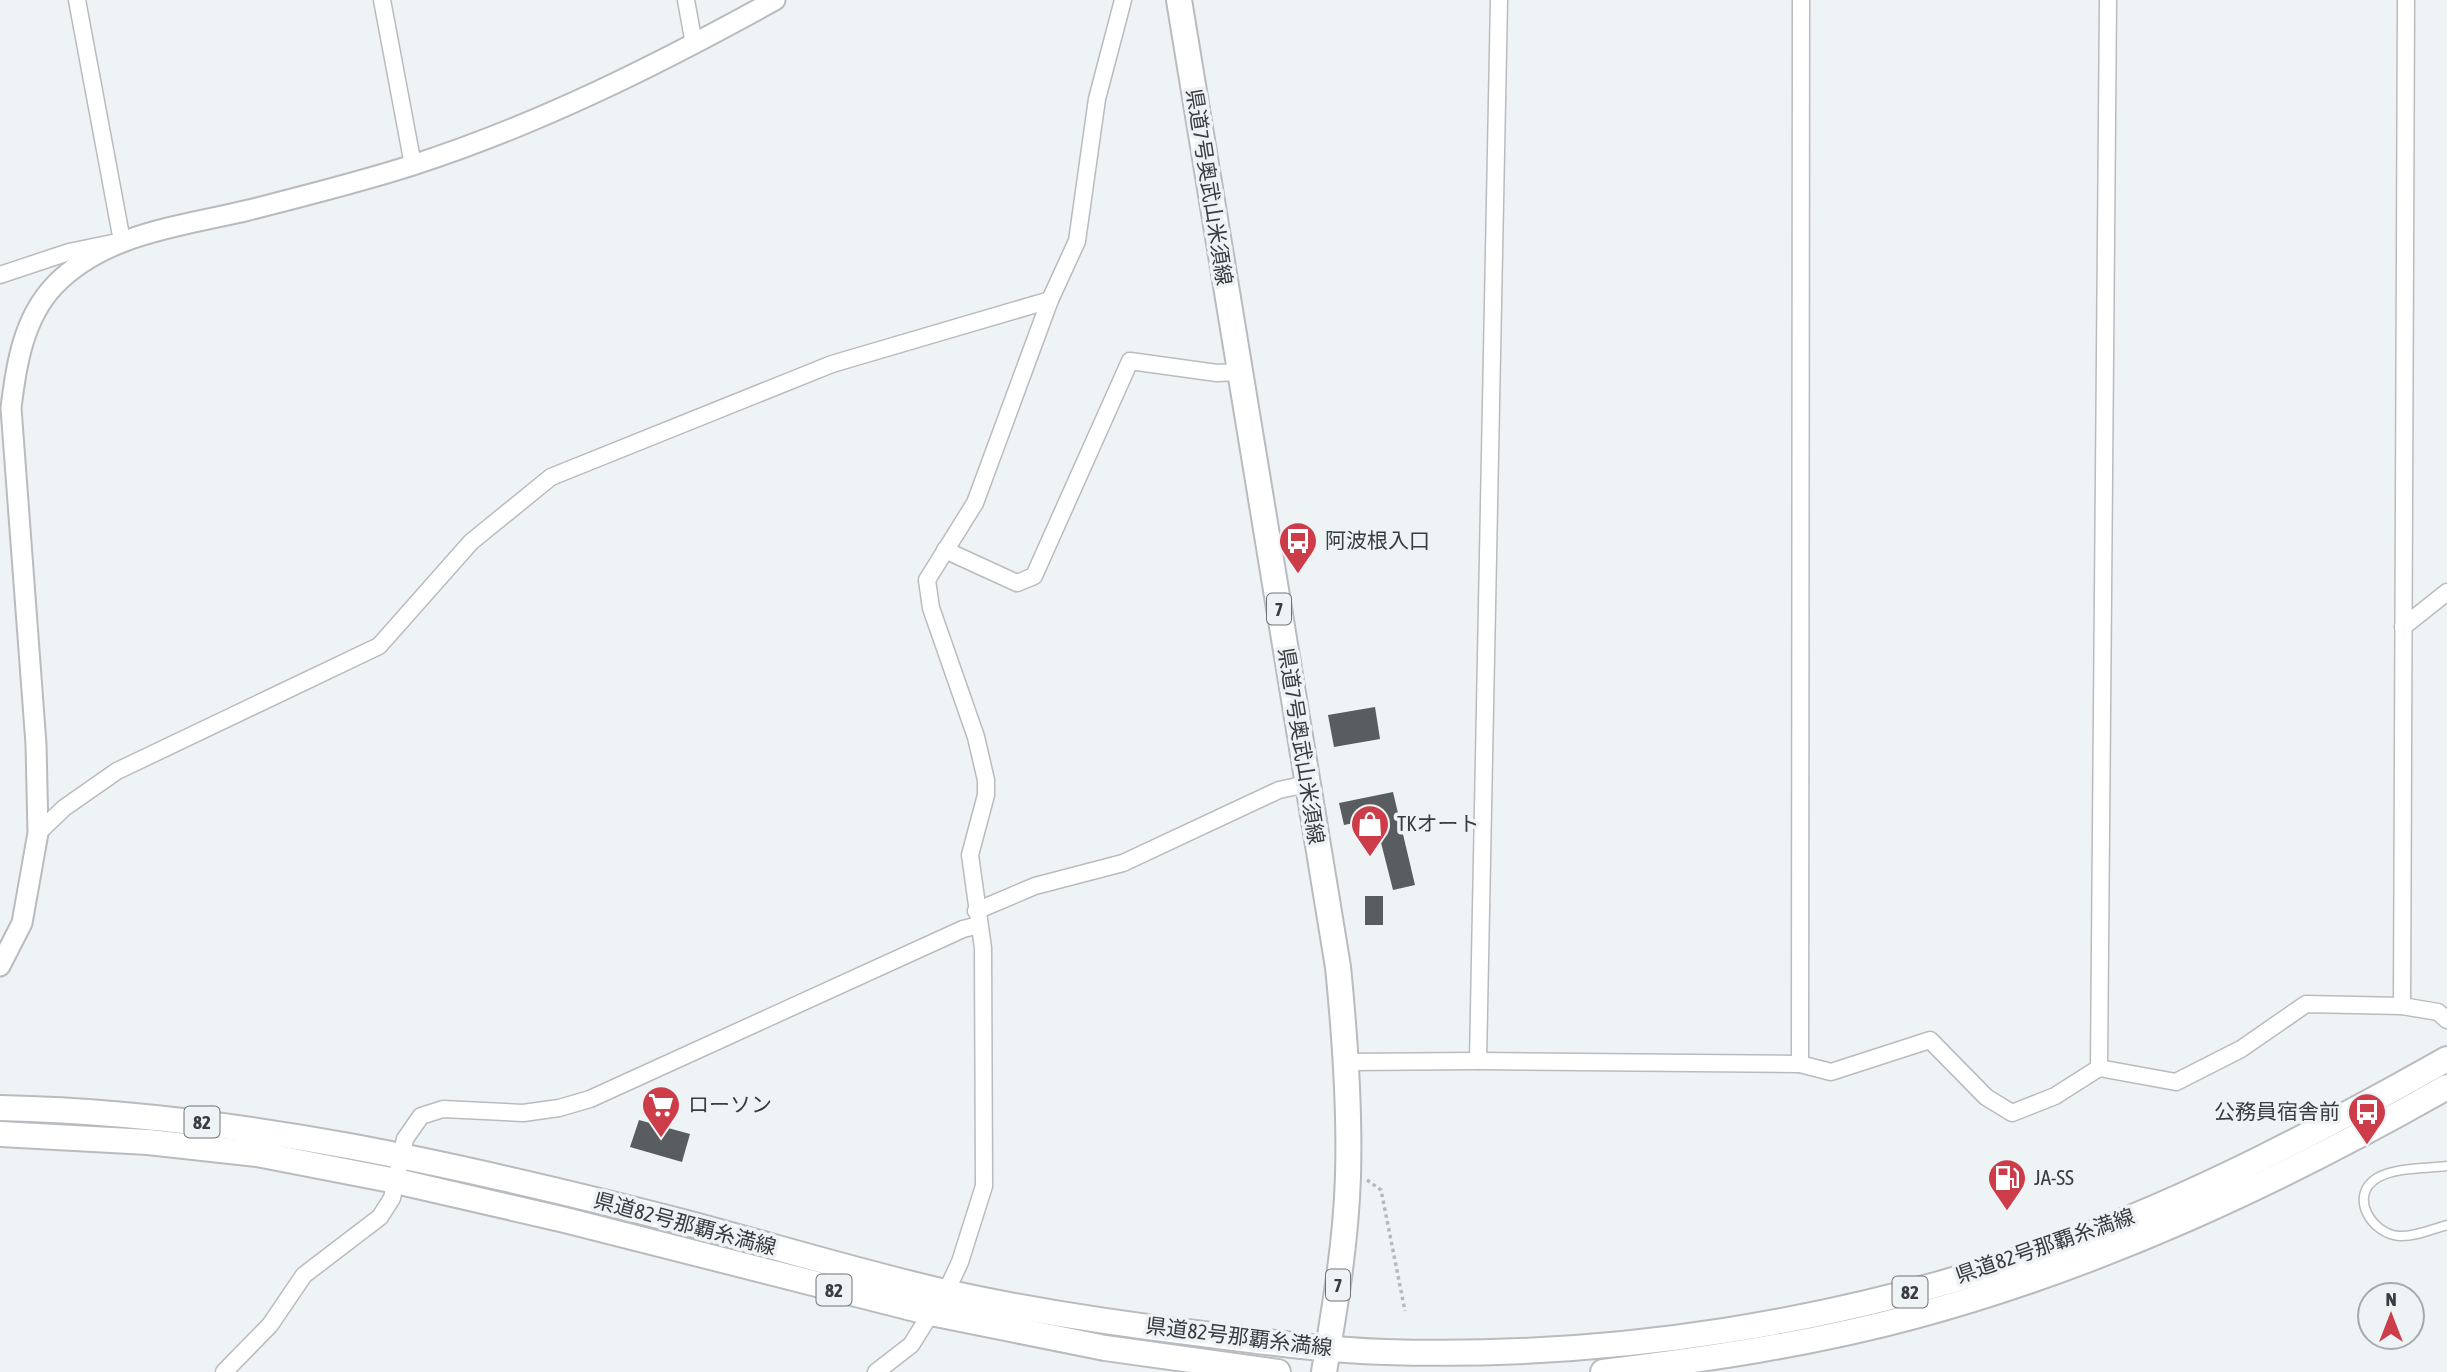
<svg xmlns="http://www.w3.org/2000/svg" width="2447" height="1372" font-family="'Asap Condensed','Noto Sans JP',sans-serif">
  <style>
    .building { fill: #595d60 }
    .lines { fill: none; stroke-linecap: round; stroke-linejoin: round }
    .service-casing { stroke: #b8bcc0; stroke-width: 11 }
    .minor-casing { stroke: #b8bcc0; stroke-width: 19 }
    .tertiary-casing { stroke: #b8bcc0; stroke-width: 23 }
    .primary-casing { stroke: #b8bcc0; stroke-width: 28 }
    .path { stroke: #b6babc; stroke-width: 3.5; stroke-dasharray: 3.5 3.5; stroke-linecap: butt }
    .service { stroke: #fff; stroke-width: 8 }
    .minor { stroke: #fff; stroke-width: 16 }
    .tertiary { stroke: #fff; stroke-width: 19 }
    .primary { stroke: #fff; stroke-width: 24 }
    .labels { text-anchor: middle; stroke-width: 7; stroke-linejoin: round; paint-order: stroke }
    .shield { fill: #eef3f6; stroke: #707374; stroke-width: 2 }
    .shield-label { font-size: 19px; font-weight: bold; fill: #3a3c3d }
    .street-label { font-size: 21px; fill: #3a3c3d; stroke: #eef3f6 }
    .poi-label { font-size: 21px; fill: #3a3c3d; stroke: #eef3f6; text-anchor: start }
  </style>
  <rect width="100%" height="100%" fill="#eef3f6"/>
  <g class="building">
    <path d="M1375 707 1380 739 1334 747 1328 715Z"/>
    <path d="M1393 792 1415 885 1393 890 1377 827 1361 830 1359 822 1344 825 1339 803Z"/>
    <rect x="1365" y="896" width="18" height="29"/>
    <path d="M639 1120 690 1134 682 1162 630 1147Z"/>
  </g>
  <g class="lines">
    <defs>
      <path id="service" d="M2447 1166C2425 1169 2396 1167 2377 1178 2348 1196 2372 1234 2399 1236 2415 1237 2432 1229 2447 1225"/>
      <g id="minor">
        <path d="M382 0 413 165"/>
        <path d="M686 0 694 44"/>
        <path d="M0 275 69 252 122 241 77 0"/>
        <path d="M945 550 1017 583 1034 576 1130 361 1217 373 1240 372"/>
        <path d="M2403 627 2447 592"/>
        <path d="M38 833 64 808 117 771 379 646 471 542 551 477 832 364 1050 300"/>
        <path d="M976 911 1035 886 1123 863 1279 790 1307 784"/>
        <path d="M2402 1006 2406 0"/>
        <path d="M1478 1061 1499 0"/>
        <path d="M1347 1062 1478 1061 1800 1064 1831 1072 1930 1040 1986 1097 2012 1113 2055 1096 2099 1068 2176 1082 2241 1049 2306 1004 2402 1006 2438 1012 2447 1020"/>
        <path d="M1800 1064 1801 0"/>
        <path d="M2099 1068 2108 0"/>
        <path d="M946 1292 960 1262 984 1186 983 948 970 855 986 795V780L976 737 931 608 927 580 975 503 1050 300 1077 241 1097 99 1123 0"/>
        <path d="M224 1372 270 1325 304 1275 380 1217 392 1198 405 1139 421 1116 443 1109 523 1113 559 1108 590 1099 963 929 979 925"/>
        <path d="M876 1372 911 1345 931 1313"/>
      </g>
      <path id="tertiary" d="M0 966 22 923 38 833 36 744 11 408C16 366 23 319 54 286 104 233 183 226 249 210 304 196 360 182 413 165 540 124 659 64 775 0"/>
      <g id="primary">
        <path d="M1179 0 1338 967C1345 1037 1350 1106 1348 1176 1346 1242 1335 1307 1324 1372"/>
        <path d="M0 1108C234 1113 461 1165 687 1223 773 1246 858 1272 945 1292 1027 1310 1111 1323 1195 1333 1258 1341 1321 1350 1385 1352 1612 1359 1844 1323 2058 1246 2194 1197 2321 1130 2447 1059"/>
        <path d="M0 1134 148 1142 257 1154 396 1181 565 1220 931 1313 1105 1348 1278 1372"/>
        <path d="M1603 1372C1708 1359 1812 1344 1915 1316 2103 1265 2278 1183 2447 1087"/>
      </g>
    </defs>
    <use href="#service" class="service-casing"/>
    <use href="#minor" class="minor-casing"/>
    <use href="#tertiary" class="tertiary-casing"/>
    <use href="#primary" class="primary-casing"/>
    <path class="path" d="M1367 1180 1381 1190 1405 1311"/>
    <use href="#service" class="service"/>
    <use href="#minor" class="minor"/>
    <use href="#tertiary" class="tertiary"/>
    <use href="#primary" class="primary"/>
  </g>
  <defs>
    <symbol id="bus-pin" viewBox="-11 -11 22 30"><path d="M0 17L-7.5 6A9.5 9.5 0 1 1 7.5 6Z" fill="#cd3d49" stroke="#eef3f6"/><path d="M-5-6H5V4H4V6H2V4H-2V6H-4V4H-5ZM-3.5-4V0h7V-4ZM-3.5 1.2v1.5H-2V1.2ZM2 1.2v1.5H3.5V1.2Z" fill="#fff"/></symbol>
    <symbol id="shop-pin" viewBox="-11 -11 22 30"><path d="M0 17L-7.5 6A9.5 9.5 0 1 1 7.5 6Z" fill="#cd3d49" stroke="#eef3f6"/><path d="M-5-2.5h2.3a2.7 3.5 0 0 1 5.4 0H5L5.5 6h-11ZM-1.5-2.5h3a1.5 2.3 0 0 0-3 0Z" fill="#fff"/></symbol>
    <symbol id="supermarket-pin" viewBox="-11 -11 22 30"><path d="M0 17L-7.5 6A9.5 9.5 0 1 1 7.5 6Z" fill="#cd3d49" stroke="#eef3f6"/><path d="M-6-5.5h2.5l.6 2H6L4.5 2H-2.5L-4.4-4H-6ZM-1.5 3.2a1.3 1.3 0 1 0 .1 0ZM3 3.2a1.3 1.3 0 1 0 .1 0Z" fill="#fff"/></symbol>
    <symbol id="fuel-pin" viewBox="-11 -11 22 30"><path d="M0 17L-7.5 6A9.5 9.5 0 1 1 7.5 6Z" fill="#cd3d49" stroke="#eef3f6"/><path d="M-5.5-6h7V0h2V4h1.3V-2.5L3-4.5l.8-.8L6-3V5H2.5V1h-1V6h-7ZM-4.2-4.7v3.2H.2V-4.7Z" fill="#fff"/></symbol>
  </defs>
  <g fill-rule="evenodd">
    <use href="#bus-pin" x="1276" y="519" width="44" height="60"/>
    <use href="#shop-pin" x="1348" y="802" width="44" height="60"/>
    <use href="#supermarket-pin" x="639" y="1083" width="44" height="60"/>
    <use href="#bus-pin" x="2345" y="1090" width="44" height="60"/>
    <use href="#fuel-pin" x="1985" y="1156" width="44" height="60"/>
  </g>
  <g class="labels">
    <g class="shield">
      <rect x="1267" y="593.5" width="24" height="31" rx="5"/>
      <rect x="184.5" y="1106.5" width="35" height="31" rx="5"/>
      <rect x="1326" y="1269.5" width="24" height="31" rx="5"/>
      <rect x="816.5" y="1274.5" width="35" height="31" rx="5"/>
      <rect x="1892.5" y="1276.5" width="35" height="31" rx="5"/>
    </g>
    <g class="shield-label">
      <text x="1279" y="616">7</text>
      <text x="202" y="1129">82</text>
      <text x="1338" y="1292">7</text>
      <text x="834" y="1297">82</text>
      <text x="1910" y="1299">82</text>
    </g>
    <g class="street-label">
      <text transform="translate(1209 187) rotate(81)" y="7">県道7号奥武山米須線</text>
      <text transform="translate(1301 746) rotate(81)" y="7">県道7号奥武山米須線</text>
      <text transform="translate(685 1224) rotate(15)" y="7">県道82号那覇糸満線</text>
      <text transform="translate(2045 1246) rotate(-19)" y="7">県道82号那覇糸満線</text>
      <text transform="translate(1239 1337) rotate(7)" y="7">県道82号那覇糸満線</text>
    </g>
    <g class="poi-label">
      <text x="1325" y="548">阿波根入口</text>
      <text x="1397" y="831">TKオート</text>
      <text x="688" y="1112">ローソン</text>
      <text x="2340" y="1119" text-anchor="end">公務員宿舎前</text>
      <text x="2034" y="1185">JA-SS</text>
    </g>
  </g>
  <g transform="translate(2391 1316)"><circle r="33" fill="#eef3f6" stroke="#a6aaac" stroke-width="2"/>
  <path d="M0-5L12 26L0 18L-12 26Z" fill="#cd3d49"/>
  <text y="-10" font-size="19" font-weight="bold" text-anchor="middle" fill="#3a3c3d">N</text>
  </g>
</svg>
